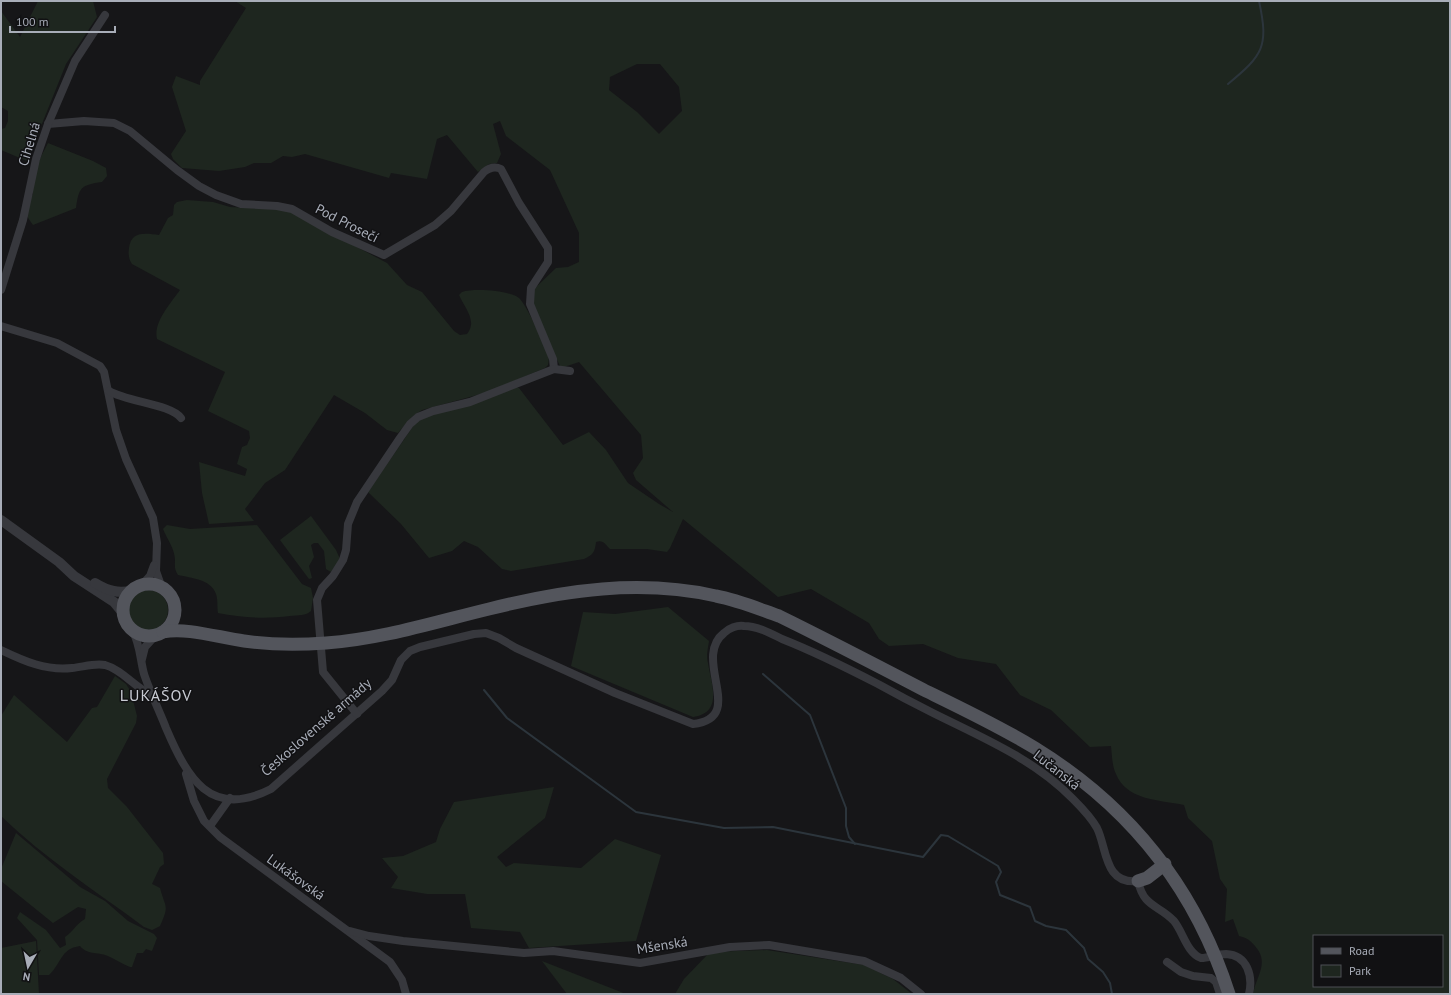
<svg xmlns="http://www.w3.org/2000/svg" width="1451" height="995" font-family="'PT Sans',sans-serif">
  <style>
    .green { fill: #1e261f; fill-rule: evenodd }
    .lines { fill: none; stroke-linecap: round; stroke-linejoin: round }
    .stream { stroke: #2c353c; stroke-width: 2 }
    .minor { stroke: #37383d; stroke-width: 8 }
    .tertiary { stroke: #37383d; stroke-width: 10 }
    .primary { stroke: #53555c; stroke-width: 13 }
    .labels { text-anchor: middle; stroke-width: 3; stroke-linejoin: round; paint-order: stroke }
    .street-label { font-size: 14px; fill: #a8adb8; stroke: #111113 }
    .quarter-label { font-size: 16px; letter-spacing: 1px; fill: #c9ccd4; stroke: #111113 }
  </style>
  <rect width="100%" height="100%" fill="#161618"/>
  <g class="green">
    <path d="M38 1H93L97 17 66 64 27 161 1 150V129L5 128 8 121V111L1 107V11L20 37Z"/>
    <path d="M235 1H1450V994H1253C1256 976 1270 963 1255 946 1250 940 1247 938 1239 936L1233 919 1225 922 1227 889 1220 879 1212 841 1188 818 1184 805C1159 800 1126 800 1116 774 1112 766 1112 755 1111 746L1090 747 1051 710 1020 695 996 664 958 658 923 644 889 646 879 639 869 623 811 589 778 597 683 519 670 548 667 552 647 549H610C606 545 603 539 596 542 595 552 593 555 584 559L511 571 502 569 478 547 464 541 452 551 429 558 401 524 368 492 416 422 427 416 516 387 519 388 563 445 589 432 606 450 628 483 659 504 673 512 636 480 633 473 643 458 641 435 579 362 561 368 532 308 533 290 556 268 568 267 579 262V233L550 170 506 136 500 121 493 124 501 154 497 163 489 164 478 172 447 135 437 139 427 179 391 173 389 178 305 154 292 157 283 156 271 163H254L245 167 219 171 182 168 173 159 171 154 186 131 172 87 176 76 200 85V81L246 8ZM637 64H660L679 87 682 111 659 134 637 112 609 90 610 77ZM1314 936H1442V986H1314Z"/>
    <path d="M48 143 93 161 106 168 107 176 102 182C81 185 79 187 76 208L33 225 26 215 30 199 33 194C30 175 40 159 48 143Z"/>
    <path d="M187 200 213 202 230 207 287 210 387 263 407 285 422 292 454 331 460 335 467 334C478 321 464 307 459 295L462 292C474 288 508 290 519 298 526 304 544 343 548 353 549 357 549 361 548 365L545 368 488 392 422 410 412 417 398 433 387 430 365 413 334 395 285 470 265 483 245 509 254 521 209 524 202 493 199 462 245 476 247 469 237 464 242 447 247 445 250 438 249 431 208 411 225 372 157 339C153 322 171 303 180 290L132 264C129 260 128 254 129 248 131 231 145 233 159 235L168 218 173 215 174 205 177 202Z"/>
    <path d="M311 516 336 550 340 559 331 572 326 569 324 551 318 543H314L311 545 314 557 309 566 312 578 309 579 280 540Z"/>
    <path d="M167 525 190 529 257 525 302 584 311 588 313 598 311 611C306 616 298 615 290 616 266 619 243 618 218 613 217 607 218 599 216 594 211 579 191 578 178 575 174 569 175 566 175 560 175 549 167 539 163 529Z"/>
    <circle cx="148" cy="610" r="20"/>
    <path d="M668 607 709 641C708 648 706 656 708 663 711 683 724 713 693 717L571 666 583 612 615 614Z"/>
    <path d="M115 676 126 684 131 692 137 716 136 723 107 779 108 788 127 807 163 853 164 864 160 867 152 884 160 888C165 908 170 904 160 926L152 930 144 927C96 891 44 858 1 816V716L14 695 67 742 92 708 97 707Z"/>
    <path d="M554 787 545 818 497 857 506 867 514 863 581 868 615 839 661 855 636 941 529 948 520 932 471 928 465 894H427L391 888 398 877 382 858 403 856 436 842 440 829 454 802Z"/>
    <path d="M16 833 80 887 105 901 128 921 154 934 157 938 152 951 146 949 143 953H137L132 967H130C122 964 117 960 110 957 99 951 88 956 80 946 60 949 62 963 49 975H39L37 940 17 918 20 912 46 930 60 948 66 945 65 937C73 932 76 924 85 919L86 909 78 907 53 923 1 881V869Z"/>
    <path d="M36 941 39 994H1V948Z"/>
    <path d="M767 950 864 965 893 979 912 994H675L684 979 710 952Z"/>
    <path d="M542 961 626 994H567Z"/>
  </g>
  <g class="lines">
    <g class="stream">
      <path d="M1228 84C1263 55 1269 47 1259 1"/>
      <path d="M763 674 810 715 846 808V826L849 837 855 844"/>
      <path d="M484 690 507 718 636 812 724 828 773 827 923 857 941 835 948 836 998 866 1001 872 996 882 1000 895 1030 907 1035 921 1046 926 1066 930 1084 948 1088 959 1103 972 1110 983 1112 994"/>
    </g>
    <g class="minor">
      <path d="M48 124 84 121 114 123 130 131 177 170 199 186 216 195 241 204 277 206 292 209 332 232 384 255 435 225 451 211 484 172C489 168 495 166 501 169L519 203 548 248V262L531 288 530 304 553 359 554 369"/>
      <path d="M1 290 23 220 36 159 48 124 75 61 105 15"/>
      <path d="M1 326 57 343 100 366 104 372 116 430 126 459 153 518 157 543 156 571 162 588"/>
      <path d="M109 391C127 402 171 404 181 418"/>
      <path d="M141 586 150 576 154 565"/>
      <path d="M132 630C140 643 140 659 144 674 150 692 159 710 166 728 187 777 210 820 271 789L382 691 392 680 401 660 410 651 420 647 474 634 486 633 499 638 516 648 615 693 693 724C748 718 691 659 724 633 729 628 737 625 744 626 757 626 770 633 782 639 815 652 847 668 878 684 896 694 915 704 933 713 983 738 1034 759 1073 799 1082 808 1091 817 1097 828 1107 848 1104 885 1138 881 1144 908 1158 904 1174 921 1183 932 1187 953 1201 958 1209 958 1217 954 1226 954 1248 955 1253 977 1249 994"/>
      <path d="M1 650C24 661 46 671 72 668 83 667 94 663 105 665 123 670 135 688 152 695"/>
      <path d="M142 659 145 647 155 636"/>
      <path d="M357 714 323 672 317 600 322 588 333 576 343 560 346 550 348 524 357 502 400 438 410 424 418 417 433 411 470 402 554 369 570 371"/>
      <path d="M186 774 194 801 204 821 220 837 390 962 402 980 406 994"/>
      <path d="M210 826 230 798"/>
      <path d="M350 931 369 936 403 941 524 953 553 951 640 963 730 947 769 945 864 961 901 978 921 994"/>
      <path d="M1167 962 1181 972 1193 976 1211 978 1216 982 1220 994"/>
    </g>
    <g class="tertiary">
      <path d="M1 520 59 562 74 576 114 602 123 613"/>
      <path d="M95 583C108 591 119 594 133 590"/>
    </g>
    <g class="primary">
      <circle cx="149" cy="610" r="26"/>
      <path d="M163 632C187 627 220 638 244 641 271 645 299 645 326 643 382 639 435 622 489 609 565 590 640 579 716 596 738 600 759 609 779 616 828 640 876 665 924 690 961 708 999 726 1035 748 1129 806 1195 888 1229 994"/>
      <path d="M1138 881 1147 878 1165 864"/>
    </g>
  </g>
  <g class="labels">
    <g class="street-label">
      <text transform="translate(29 144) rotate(-73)" y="5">Cihelná</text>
      <text transform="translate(347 223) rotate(27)" y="5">Pod Prosečí</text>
      <text transform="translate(316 727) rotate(-41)" y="5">Československé armády</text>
      <text transform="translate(1057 770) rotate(38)" y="5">Lučanská</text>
      <text transform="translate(296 877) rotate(36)" y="5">Lukášovská</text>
      <text transform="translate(662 945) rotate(-9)" y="5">Mšenská</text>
    </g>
    <g class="quarter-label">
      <text x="156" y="701">LUKÁŠOV</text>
    </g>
  </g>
  <rect width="1451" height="995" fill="none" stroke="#a8adb8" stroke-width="4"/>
  <rect x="1313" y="935" width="130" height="52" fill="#111113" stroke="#4d4f55"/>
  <rect x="1321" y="948" width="20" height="6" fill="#53555c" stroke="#4d4f55"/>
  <text x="1349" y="955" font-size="12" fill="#a8adb8">Road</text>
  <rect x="1321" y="965" width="20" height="12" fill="#1e261f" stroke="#4d4f55"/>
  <text x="1349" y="975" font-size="12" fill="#a8adb8">Park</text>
  <g transform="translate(28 967) rotate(189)" stroke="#111113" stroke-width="3" paint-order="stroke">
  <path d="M0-3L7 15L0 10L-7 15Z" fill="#a8adb8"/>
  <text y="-6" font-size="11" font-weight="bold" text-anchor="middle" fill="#a8adb8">N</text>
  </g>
  <path d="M10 26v6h105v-6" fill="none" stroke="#a8adb8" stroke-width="2"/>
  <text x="16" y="26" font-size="12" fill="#a8adb8" stroke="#111113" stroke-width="3" paint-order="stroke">100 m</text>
</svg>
